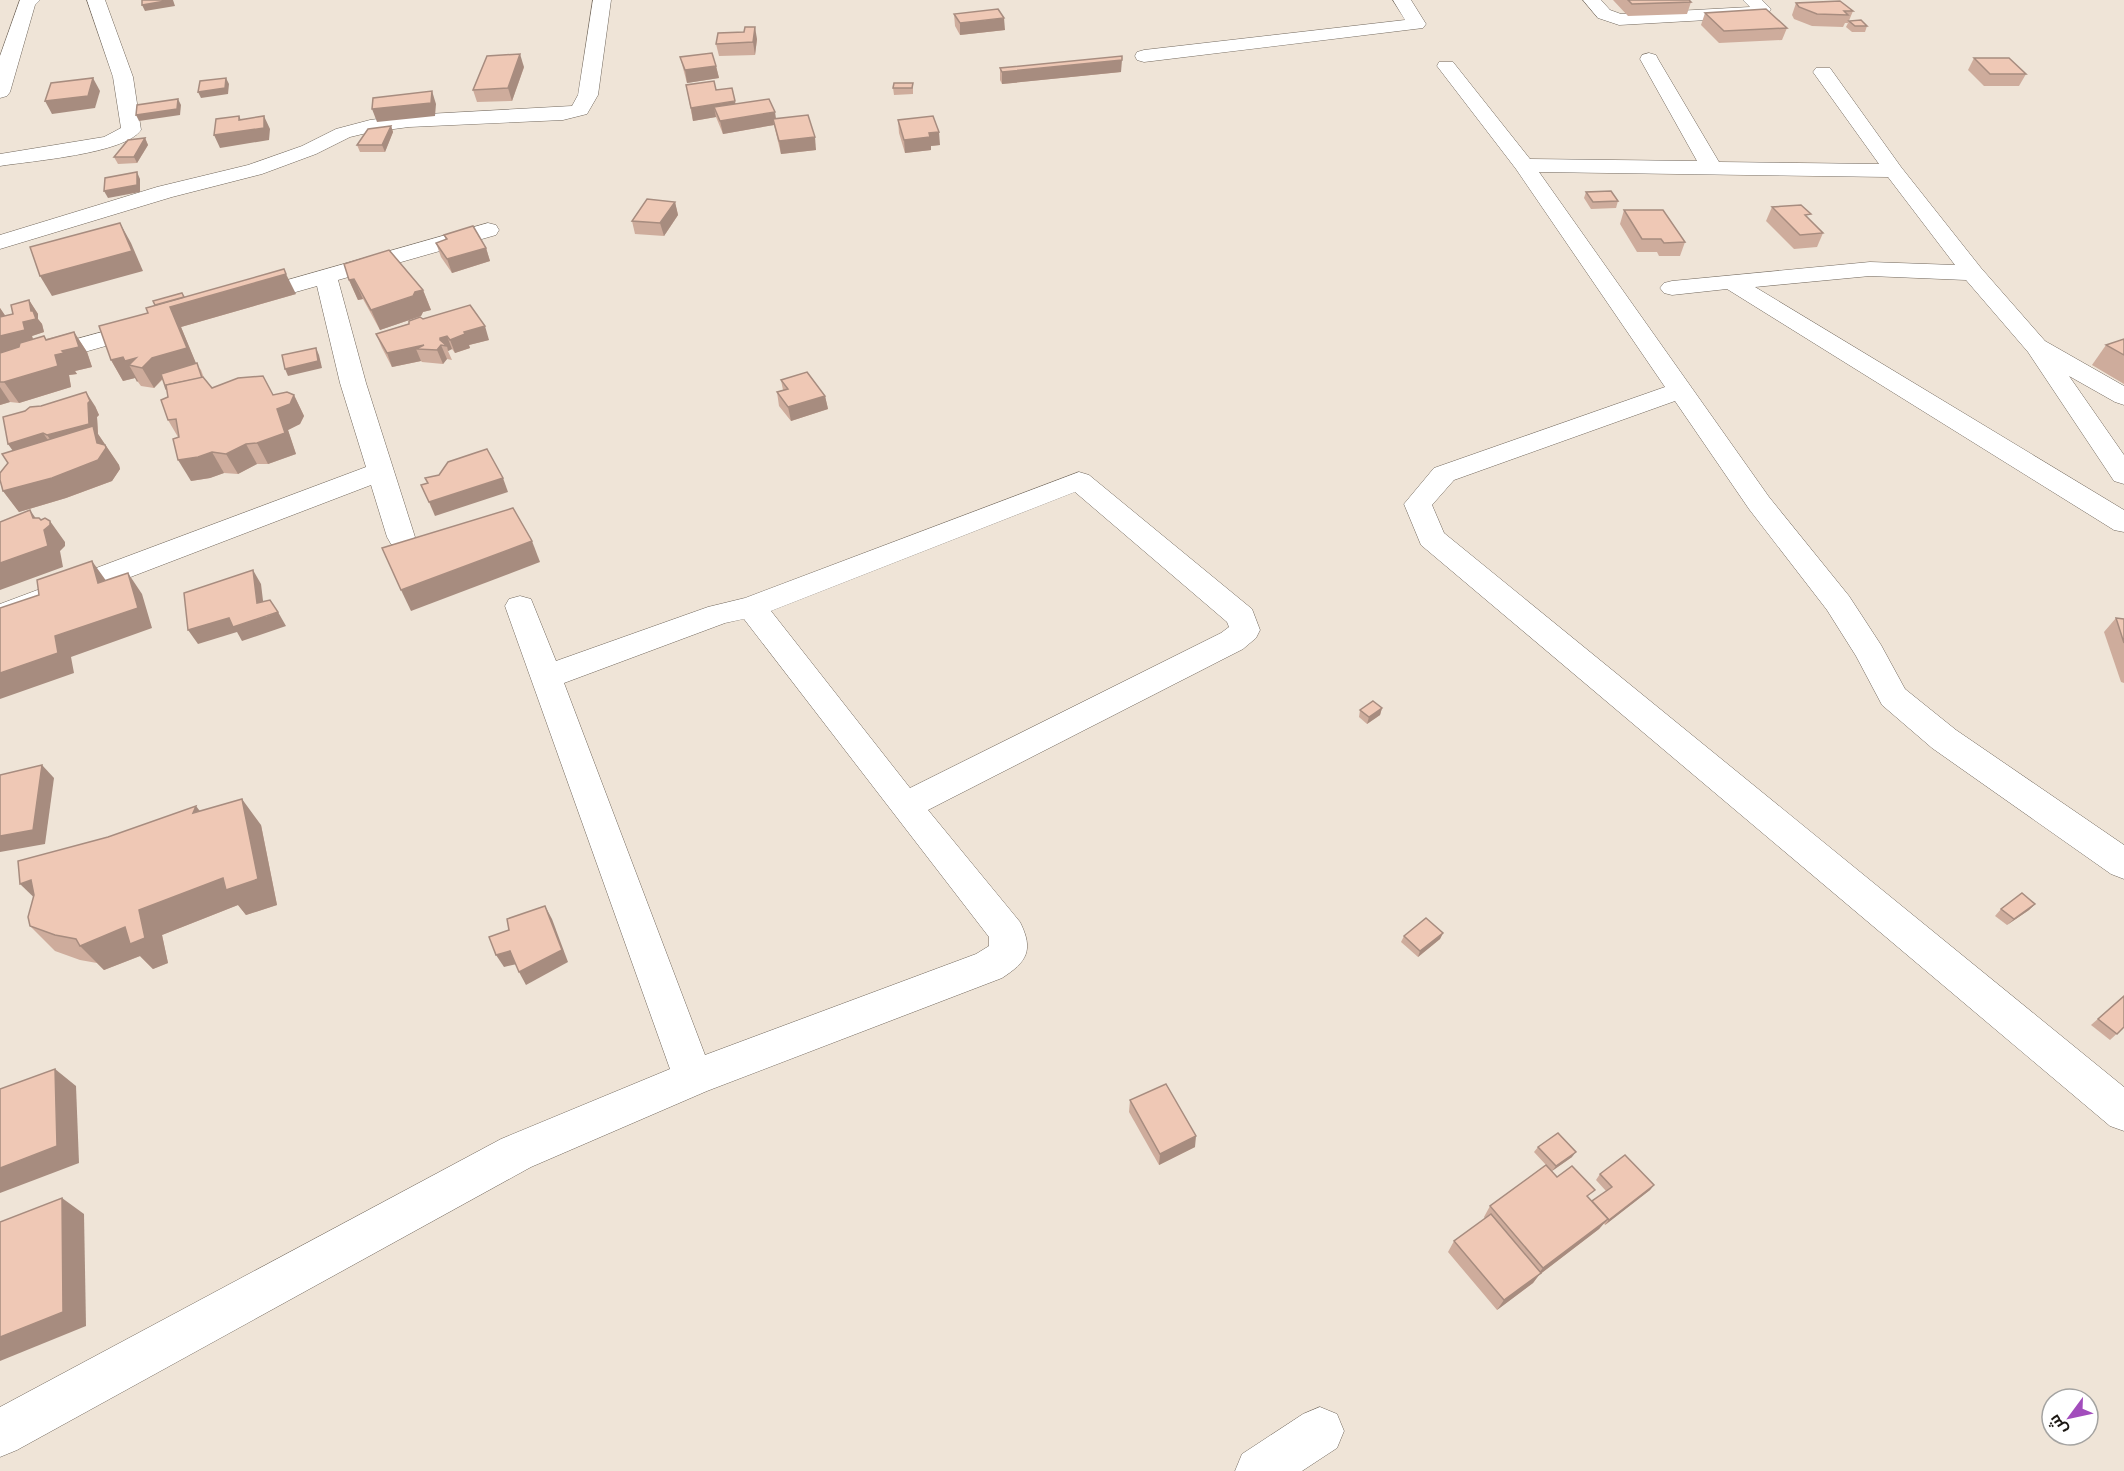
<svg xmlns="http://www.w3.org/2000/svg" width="2124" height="1471" font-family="Signika,Cairo,sans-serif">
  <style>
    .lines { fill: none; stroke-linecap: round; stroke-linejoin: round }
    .minor-casing { stroke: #71675c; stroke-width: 1 }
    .minor { fill: #fff; fill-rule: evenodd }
    .wall { fill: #ceac9c }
    .shaded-wall { fill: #a78c7f }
    .building { fill: #efc8b5; stroke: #a78c7f; stroke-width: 1.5 }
  </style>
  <rect width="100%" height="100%" fill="#efe4d7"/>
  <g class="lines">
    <defs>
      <g id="minor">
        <path d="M20 0H40L35 5 10 92 7 96 0 98V56Z"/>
        <path d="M87 0H105L133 77 141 130C125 154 30 161 0 166V154L104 137 121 128 113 77Z"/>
        <path d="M593 0H611L598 95 587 114 563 120 409 127 371 132 350 137 316 154 262 174 172 197 0 249V235L157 187 248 165 302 146 336 129 370 120 409 115 572 106 578 95Z"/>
        <path d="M1393 0H1411L1426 24 1423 28 1144 62 1137 60 1135 56 1137 52 1144 50 1405 20Z"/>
        <path d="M1583 0H1601L1610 10 1621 14 1750 7 1743 0H1762L1771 9 1766 16 1760 17 1619 25 1598 18Z"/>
        <path d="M1649 53 1656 55 1658 59 1719 162 1879 164 1813 72 1816 68H1830L1901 167 1981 268 2045 341 2124 386V405L2115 402 2069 376 2124 455V484L2114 481 2028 352 1966 280 1870 276 1755 287 2124 510V532L2114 530 1727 289 1672 295 1664 293 1660 288 1664 283 1672 281 1870 262 1955 265 1888 177 1539 172 1769 497 1849 596 1881 645 1905 689 1956 730 2124 845V879L2111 874 1932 748 1882 705 1856 656 1827 610 1749 509 1675 401 1454 480 1432 505 1444 533 2124 1087V1131L2110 1126 1421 545 1404 504 1434 468 1665 387 1516 169 1437 66 1439 62H1453L1530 159 1697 161 1640 59 1642 55Z"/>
        <path d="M488 223 496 225 499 230 496 235 338 280 366 383 415 537 411 544 401 547 391 544 387 537 371 485 0 627V604L366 467 340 383 317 286 250 305 242 303 238 298 242 293Z"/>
        <path d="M146 320 155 322 158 327 155 332 0 376V360Z"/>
        <path d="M1079 472 1089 475 1252 609 1260 630 1256 638 1243 649 928 810 1020 922C1034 950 1027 962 1002 978L707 1091 531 1167 17 1450 0 1457V1407L501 1139 670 1069 505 606 509 599 520 596 531 599 556 661 708 607 745 598ZM1075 492 1227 622 1229 627 1221 633 910 788 771 611ZM744 619 989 937V946L976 954 705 1055 564 683 725 623Z"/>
        <path d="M1320 1407 1337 1414 1344 1431 1337 1448 1302 1471H1235L1242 1454 1303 1414Z"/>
      </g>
    </defs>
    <use href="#minor" class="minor-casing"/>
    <use href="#minor" class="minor"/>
  </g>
  <g class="wall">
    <path d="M1613 0H1689L1691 2 1687 14 1628 16Z"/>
    <path d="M1796 3 1853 11 1848 23H1845L1843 27 1812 26 1794 19 1792 15Z"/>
    <path d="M1705 13 1787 28 1782 40 1719 43 1701 25Z"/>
    <path d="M954 14 1005 30 960 35 955 26Z"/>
    <path d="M1849 21 1867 26 1865 32H1852L1846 27Z"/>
    <path d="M757 39 755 55 719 56 716 44Z"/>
    <path d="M680 57 716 66 719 78 687 83Z"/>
    <path d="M1974 58 2026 74 2019 86H1984L1968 70Z"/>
    <path d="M524 67 512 101 477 102 473 90Z"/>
    <path d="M1000 68 1121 72 1002 84 1000 80Z"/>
    <path d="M913 83V94L894 95 893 88Z"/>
    <path d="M686 85 716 90 736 104 776 119 816 150 781 154 774 125 723 134 716 117 693 121Z"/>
    <path d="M898 120 940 145 931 146V150L905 153 899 133Z"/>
    <path d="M391 126 393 132 385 152H360L357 145Z"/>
    <path d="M145 138 148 145 137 163 118 164 114 157Z"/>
    <path d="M1586 192 1618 201 1616 208 1591 209 1584 198Z"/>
    <path d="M675 202 678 215 664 236 635 234 632 221Z"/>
    <path d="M1772 207 1808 219 1823 233 1817 247 1794 249 1766 221Z"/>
    <path d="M1624 210 1685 242 1680 256H1659L1657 252H1637L1620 224Z"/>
    <path d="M444 235 486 248 490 261 452 273 441 257 436 243 446 240Z"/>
    <path d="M349 280 423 290 431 310 423 312 421 316 380 330 363 299 358 300Z"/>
    <path d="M296 294 181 327 196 364 201 370 204 378 212 388 273 395H294L304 416 300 424 288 430 296 454 268 464H257L238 474 224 473 210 478 191 481 178 437 168 420 167 392 163 379 154 388 141 386 135 378 123 381 111 360 148 313 184 297Z"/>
    <path d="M29 300 38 314V319L42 324 44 332 32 336 33 339H46L74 332 87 352 92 367 75 371 77 374 69 375 71 387 19 403 10 402 0 405V308L5 316 13 314Z"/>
    <path d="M423 319 489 340 469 345 470 348 455 353 452 349 448 351 452 360 447 359 443 364 422 362 421 361 392 367 382 348 376 334Z"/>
    <path d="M2124 339V384L2092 365 2106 345Z"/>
    <path d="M781 380 825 396 828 409 791 421 779 406 777 392 783 390Z"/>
    <path d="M95 406 99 415 97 417 98 434 119 465 120 469 112 481 66 498 19 512 3 491 8 463 13 450 8 444Z"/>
    <path d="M2116 618 2124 619V683L2121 682 2104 632Z"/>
    <path d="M1382 708 1380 715 1367 724 1359 717 1360 710Z"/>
    <path d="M200 811 261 825 277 905 246 915 238 905 162 935 168 963 153 969 140 956 104 970 97 963 80 960 55 951 30 926Z"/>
    <path d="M2035 904 2029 910 2007 925 1995 916 2001 909Z"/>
    <path d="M1443 933 1440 939 1418 957 1401 942 1404 936Z"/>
    <path d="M2124 996V1027L2110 1040 2091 1025Z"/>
    <path d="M1130 1100 1195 1147 1159 1165 1129 1112Z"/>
    <path d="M1538 1147 1572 1157 1552 1171 1557 1177 1589 1199 1592 1202 1606 1191 1596 1180 1600 1174 1654 1185 1650 1190 1605 1225 1604 1223 1599 1229 1539 1275 1533 1283 1497 1310 1448 1252 1454 1241 1485 1219 1484 1217 1490 1206 1546 1165 1534 1152Z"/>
  </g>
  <g class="shaded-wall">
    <path d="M171 0H173L175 6 145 11 142 5Z"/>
    <path d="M1004 18 1005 30 960 35V23Z"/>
    <path d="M755 27 757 39 755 55 753 42Z"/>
    <path d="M520 54 524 67 512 101 508 88Z"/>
    <path d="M1122 60 1121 72 1002 84V72Z"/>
    <path d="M716 66 719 78 687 83 685 70Z"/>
    <path d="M93 78 100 91 95 108 52 114 45 101Z"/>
    <path d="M226 78 229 84 228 94 201 98 198 92Z"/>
    <path d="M432 91 436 104 435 116 377 122 372 109Z"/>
    <path d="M178 99 181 105 180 115 139 121 136 115Z"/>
    <path d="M735 101 737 113 714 107 716 117 693 121 691 108Z"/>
    <path d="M775 112 777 125 773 119 774 125 723 134 720 121Z"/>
    <path d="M239 116 245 128 264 116 270 129 269 140 220 148 214 135 239 120Z"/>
    <path d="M391 126 393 132 385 152 382 145Z"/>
    <path d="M939 132 940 145 931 146V150L905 153 904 140 929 133Z"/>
    <path d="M815 137 816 150 781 154 779 141Z"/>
    <path d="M145 138 148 145 137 163 134 157Z"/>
    <path d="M137 172 140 179V192L108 198 104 191Z"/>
    <path d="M675 202 678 215 664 236 660 223Z"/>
    <path d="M120 223 131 243 143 271 52 296 40 276Z"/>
    <path d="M486 248 490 261 452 273 447 259Z"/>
    <path d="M286 274 296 294 181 327 198 368 163 378 154 388 142 368 155 306 187 302Z"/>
    <path d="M354 279 363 299 358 300 349 280Z"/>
    <path d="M423 290 431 310 423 312 421 316 380 330 371 310 415 292Z"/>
    <path d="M29 300 38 314V319L42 324 44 332 32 336 34 343 0 353V336L23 322 31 311Z"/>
    <path d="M0 308 9 321 0 317Z"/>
    <path d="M485 326 489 340 469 345 470 348 455 353 450 340 464 332Z"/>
    <path d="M74 332 87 352 92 367 75 371 77 374 69 375 71 387 19 403 4 382 46 340 44 336 56 355 62 351Z"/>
    <path d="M447 336 452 349 448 351 447 346 441 345 447 359 443 364 437 350 440 338Z"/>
    <path d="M424 345 416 349 421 361 392 367 387 353Z"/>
    <path d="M316 348 319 355 322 368 288 376 285 369Z"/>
    <path d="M123 357 136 358 129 365 138 381 137 382 135 378 123 381 111 360Z"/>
    <path d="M0 387 10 402 0 405Z"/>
    <path d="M86 392 95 406 99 415 97 417 98 434 119 465 120 469 112 481 66 498 19 512 3 491 57 449 47 435Z"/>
    <path d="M294 395 304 416 300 424 288 430 296 454 268 464 257 443 277 409 279 408Z"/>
    <path d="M825 396 828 409 791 421 788 407Z"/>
    <path d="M43 433 53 447 18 458 8 444Z"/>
    <path d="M246 444 257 464 238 474 226 454Z"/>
    <path d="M212 452 224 473 210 478 191 481 178 460Z"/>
    <path d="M503 478 508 492 435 516 429 502Z"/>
    <path d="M30 510 44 530 50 521 65 542V546L60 551 63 567 0 590V563L33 518Z"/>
    <path d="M532 541 540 562 411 611 401 590Z"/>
    <path d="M92 561 107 582 98 583Z"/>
    <path d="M253 570 261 584 265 617 278 612 286 626 242 641 237 632 198 644 188 630 257 603Z"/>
    <path d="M128 573 142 594 152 628 71 657 74 673 0 699V673L55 636Z"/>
    <path d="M1382 708 1380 715 1367 724 1369 717Z"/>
    <path d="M42 765 54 778 45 844 0 852V836Z"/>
    <path d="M242 799 261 825 277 905 246 915 238 905 162 935 168 963 153 969 140 956 104 970 80 946 139 910Z"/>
    <path d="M196 806 216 832 193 813Z"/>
    <path d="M31 880 46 909 20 884Z"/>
    <path d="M2035 904 2029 910 2007 925 2014 919Z"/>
    <path d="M545 906 552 919 568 962 526 985 519 972Z"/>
    <path d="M1443 933 1440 939 1418 957 1420 951Z"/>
    <path d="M510 951 517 964 504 967 496 955Z"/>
    <path d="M55 1069 76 1086 79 1163 0 1193V1168Z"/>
    <path d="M1196 1136 1195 1147 1159 1165 1160 1154Z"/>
    <path d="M1576 1152 1572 1157 1552 1171 1556 1166Z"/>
    <path d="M1654 1185 1650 1190 1605 1225 1609 1220Z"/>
    <path d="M62 1198 84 1214 86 1326 0 1361V1337Z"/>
    <path d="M1608 1219 1599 1229 1539 1275 1533 1283 1497 1310 1504 1300 1537 1275 1543 1268Z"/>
  </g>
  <g class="building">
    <path d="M142 0H171L142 5Z"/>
    <path d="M1628 0H1689L1691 2 1632 4Z"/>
    <path d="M1840 1 1853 11H1844L1848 15 1817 14 1799 7 1796 3Z"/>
    <path d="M998 9 1004 18 960 23 954 14Z"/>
    <path d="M1766 9 1787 28 1724 31 1705 13Z"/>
    <path d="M1861 20 1867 26H1855L1849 21Z"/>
    <path d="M745 27H755L753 42 716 44 718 33 744 32Z"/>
    <path d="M712 53 716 66 685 70 680 57Z"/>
    <path d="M520 54 508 88 473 90 487 56Z"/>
    <path d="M1122 56V60L1002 72 1000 68Z"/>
    <path d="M1974 58H2009L2026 74H1990Z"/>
    <path d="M93 78 88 96 45 101 51 83Z"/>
    <path d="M226 78 225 88 198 92 200 81Z"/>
    <path d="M714 81 716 90 732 88 735 101 691 108 686 85Z"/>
    <path d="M894 83H913L912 88H893Z"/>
    <path d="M432 91 431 103 372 109 373 98Z"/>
    <path d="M178 99 177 109 136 115 137 105Z"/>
    <path d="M769 99 775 112 720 121 714 107Z"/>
    <path d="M808 115 815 137 779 141 773 119Z"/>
    <path d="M239 116V120L264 116V128L214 135 216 119Z"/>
    <path d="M933 116 939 132 929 133 930 137 904 140 898 120Z"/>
    <path d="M391 126 382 145H357L368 129Z"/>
    <path d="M145 138 134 157H114L128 140Z"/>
    <path d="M137 172V185L104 191 105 178Z"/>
    <path d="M1611 191 1618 201 1593 202 1586 192Z"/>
    <path d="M647 199 675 202 660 223 632 221Z"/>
    <path d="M1801 205 1811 214 1805 215 1823 233 1800 235 1772 207Z"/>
    <path d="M1624 210H1663L1685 242 1664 243 1661 239H1642Z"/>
    <path d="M120 223 132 251 40 276 30 247Z"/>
    <path d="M473 226 486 248 447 259 436 243 447 239 444 235Z"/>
    <path d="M389 250 423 290 415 292 413 296 371 310 354 279 349 280 344 264Z"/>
    <path d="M284 269 286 274 170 307 187 348 152 358 142 368 129 365 136 358 125 361 123 357 111 360 99 326 148 313 146 308Z"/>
    <path d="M182 293 184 297 155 305 153 301Z"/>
    <path d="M29 300 31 311H33L36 319 23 322 25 330 0 336V309V317L13 314 11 305Z"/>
    <path d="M470 305 485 326 464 332 465 334 450 340 447 336 440 338V340L447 346 441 345 437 350 416 349 424 345 387 353 376 334 409 324V321L420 317 423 319Z"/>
    <path d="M74 332 79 347 62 351 64 353 55 355 58 366 4 382H0V353L19 347 20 343 44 336 46 340Z"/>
    <path d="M2124 339V355L2106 345Z"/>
    <path d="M316 348 318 361 285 369 282 355Z"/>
    <path d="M197 363 202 378 166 385 167 389H166L161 374Z"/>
    <path d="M807 372 825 396 788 407 777 392 788 389 781 380Z"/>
    <path d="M263 376 273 395 287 392 294 395 290 404 277 409 285 433 257 443 246 444 226 454 212 452 198 457 178 460 173 439 179 437 176 419 168 420 161 400 168 397 166 385 203 377 212 388 238 378Z"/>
    <path d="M86 392 90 401 88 403 89 424 47 435 43 433 8 444 3 417 25 411 30 407 41 406Z"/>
    <path d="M93 426 97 443 105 445 106 448 98 460 52 478 3 491 0 480V473L8 463 2 454Z"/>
    <path d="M487 449 503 478 429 502 421 485 428 483 425 478 439 475 448 462Z"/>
    <path d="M513 508 532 541 401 590 382 548Z"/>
    <path d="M30 510 33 518H39L41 520 45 518 50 521V525L44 530 48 546 0 563V522Z"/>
    <path d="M92 561 98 583 128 573 138 608 55 636 58 653 0 673V608L39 595 37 580Z"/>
    <path d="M253 570 257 603 270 600 278 612 233 627 229 618 188 630 184 593Z"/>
    <path d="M2116 618 2124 619V643Z"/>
    <path d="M1373 701 1382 708 1369 717 1360 710Z"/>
    <path d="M42 765 33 830 0 836V775Z"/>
    <path d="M242 799 258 879 226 890 223 878 139 910 145 938 130 944 125 927 80 946 76 939 55 935 30 926 28 917 34 895 31 880 20 884 18 861 108 837 196 806 193 813Z"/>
    <path d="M2022 893 2035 904 2014 919 2001 909Z"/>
    <path d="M545 906 562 950 519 972 510 951 496 955 489 937 509 930 507 919Z"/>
    <path d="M1426 918 1443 933 1420 951 1404 936Z"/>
    <path d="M2124 996V1027L2117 1034 2098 1019Z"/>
    <path d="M55 1069 57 1146 0 1168V1089Z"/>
    <path d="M1166 1084 1196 1136 1160 1154 1130 1100Z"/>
    <path d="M1558 1133 1576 1152 1556 1166 1538 1147Z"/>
    <path d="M1625 1155 1654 1185 1609 1220 1592 1201 1612 1187 1600 1174Z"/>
    <path d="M1546 1165 1557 1177 1572 1166 1595 1190 1587 1196 1608 1219 1543 1268 1490 1206Z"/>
    <path d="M62 1198 63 1312 0 1337V1222Z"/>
    <path d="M1491 1214 1541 1273 1504 1300 1454 1241Z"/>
  </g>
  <g transform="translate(2070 1417) rotate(237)"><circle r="28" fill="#ffffff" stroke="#a4a3a1" stroke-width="1.5"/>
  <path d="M0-4.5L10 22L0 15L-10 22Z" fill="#a24dbc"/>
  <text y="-9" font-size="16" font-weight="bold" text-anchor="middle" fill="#1c1813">ش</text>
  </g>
</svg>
